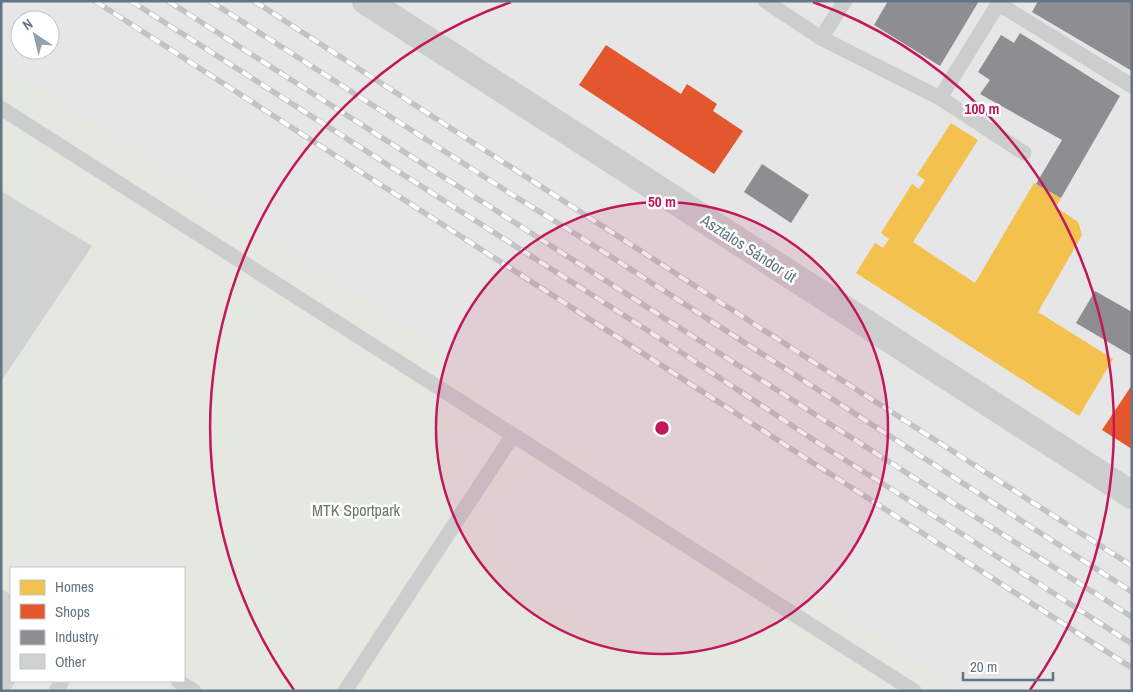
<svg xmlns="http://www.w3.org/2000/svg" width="1133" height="692" font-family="'Archivo Narrow',sans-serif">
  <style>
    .built { fill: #e5e6e5; fill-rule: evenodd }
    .green { fill: #e4e8e1; fill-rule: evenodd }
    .homes { fill: #f2c14e }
    .shops { fill: #e4572e }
    .industry { fill: #8d8d92 }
    .building { fill: #d0d1d1 }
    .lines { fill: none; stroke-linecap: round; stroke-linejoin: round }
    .lane { stroke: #cccece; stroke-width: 15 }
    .street { stroke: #cccece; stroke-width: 28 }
    .rail-casing { stroke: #c2c4c4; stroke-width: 5.5 }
    .rail { stroke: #fff; stroke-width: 4; stroke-dasharray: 11; stroke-linecap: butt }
    .ring { fill: none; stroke: #c2185b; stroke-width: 2.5 }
    .labels { text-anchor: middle; stroke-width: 5; stroke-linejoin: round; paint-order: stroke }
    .street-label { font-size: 16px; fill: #637584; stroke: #fff }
    .park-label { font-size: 16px; fill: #667b62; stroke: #fff }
    .centre { fill: #c2185b; stroke: #fff; stroke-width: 2.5 }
    .ring-label { font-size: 15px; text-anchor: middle; font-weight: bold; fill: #c2185b; stroke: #fff; stroke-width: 5; stroke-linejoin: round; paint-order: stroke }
  </style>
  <rect width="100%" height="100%" fill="#f5f5f3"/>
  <path class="built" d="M1 1H1132V691H962L1 62ZM20 20H50V50H20Z"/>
  <path class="green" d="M1 62 962 691H1ZM11 568H184V681H11Z"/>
  <path class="homes" d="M951 123 978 140 913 242 975 283 1034 183 1061 198 1056 207 1078 222 1082 235 1038 312 1113 359 1079 416 856 273 875 243 883 248 889 239 881 233 912 184 919 189 925 180 917 175Z"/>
  <g class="shops">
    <path d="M606 45 681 94 687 84 717 104 713 111 743 131 714 174 579 85Z"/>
    <path d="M1132 385V449L1102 430Z"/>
  </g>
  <g class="industry">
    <path d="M888 1H979L940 66 874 25Z"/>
    <path d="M1038 1H1132V71L1032 12Z"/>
    <path d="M1020 33 1120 96 1061 198 1036 184 1062 140 980 94 990 80 978 72 1001 35 1014 43Z"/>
    <path d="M762 164 809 195 791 223 744 192Z"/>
    <path d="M1095 291 1132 312V356L1076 323Z"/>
  </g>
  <g class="building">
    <path d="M1 191 92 246 1 381Z"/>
    <path d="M1 588 11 595V681H16L9 691H1Z"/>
  </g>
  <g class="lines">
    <g class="lane">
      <path d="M765 1 821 38 940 98"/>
      <path d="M1000 1 940 98 1024 153"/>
      <path d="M999 4 1132 86"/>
      <path d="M821 38 845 1"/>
      <path d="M1 108 914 691"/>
      <path d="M178 681 194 691"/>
      <path d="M56 691 62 681"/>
      <path d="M345 691 513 435"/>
    </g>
    <path class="street" d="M366 1 1132 495"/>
    <defs>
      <g id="rail">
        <path d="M95 1 1132 668"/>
        <path d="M131 1 647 330 826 448 942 521 1132 644"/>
        <path d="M168 1 1132 617"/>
        <path d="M210 1 508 192 582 238 1132 592"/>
        <path d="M254 1 740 315 1132 566"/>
      </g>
    </defs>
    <use href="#rail" class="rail-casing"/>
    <use href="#rail" class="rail"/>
  </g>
  <circle cx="662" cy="428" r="226" fill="#c2185b" fill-opacity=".12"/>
  <g class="ring">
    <circle cx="662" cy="428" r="226"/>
    <path d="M294 690A452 452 0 0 1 511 2M813 2A452 452 0 0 1 1030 690"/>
  </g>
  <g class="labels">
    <g class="street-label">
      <text transform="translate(749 248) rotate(33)" y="6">Asztalos Sándor út</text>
    </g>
    <g class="park-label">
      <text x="356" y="516">MTK Sportpark</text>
    </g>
  </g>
  <circle cx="662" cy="428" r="8" class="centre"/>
  <g class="ring-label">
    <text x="982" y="114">100 m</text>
    <text x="662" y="207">50 m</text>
  </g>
  <rect width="1133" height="692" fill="none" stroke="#637584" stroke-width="5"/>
  <rect x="10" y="567" width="175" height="115" fill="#ffffff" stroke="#c1c8ce"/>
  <rect x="20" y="580" width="25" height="15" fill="#f2c14e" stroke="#c1c8ce"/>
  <text x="55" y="592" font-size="15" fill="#637584">Homes</text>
  <rect x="20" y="604" width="25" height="15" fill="#e4572e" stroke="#c1c8ce"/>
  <text x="55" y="617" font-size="15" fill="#637584">Shops</text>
  <rect x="20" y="630" width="25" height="15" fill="#8d8d92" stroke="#c1c8ce"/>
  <text x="55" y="642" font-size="15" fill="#637584">Industry</text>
  <rect x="20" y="654" width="25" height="15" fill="#d0d1d1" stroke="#c1c8ce"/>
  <text x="55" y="667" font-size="15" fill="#637584">Other</text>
  <g transform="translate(35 35) rotate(325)"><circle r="24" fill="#ffffff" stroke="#c1c8ce"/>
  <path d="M0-4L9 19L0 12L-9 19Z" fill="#96a2ab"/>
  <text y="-8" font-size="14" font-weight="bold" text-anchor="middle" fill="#637584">N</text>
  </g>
  <path d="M963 672v8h90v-8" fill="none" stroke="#637584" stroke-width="2.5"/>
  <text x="970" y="672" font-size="15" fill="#637584" stroke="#ffffff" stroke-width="4" paint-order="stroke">20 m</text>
</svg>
